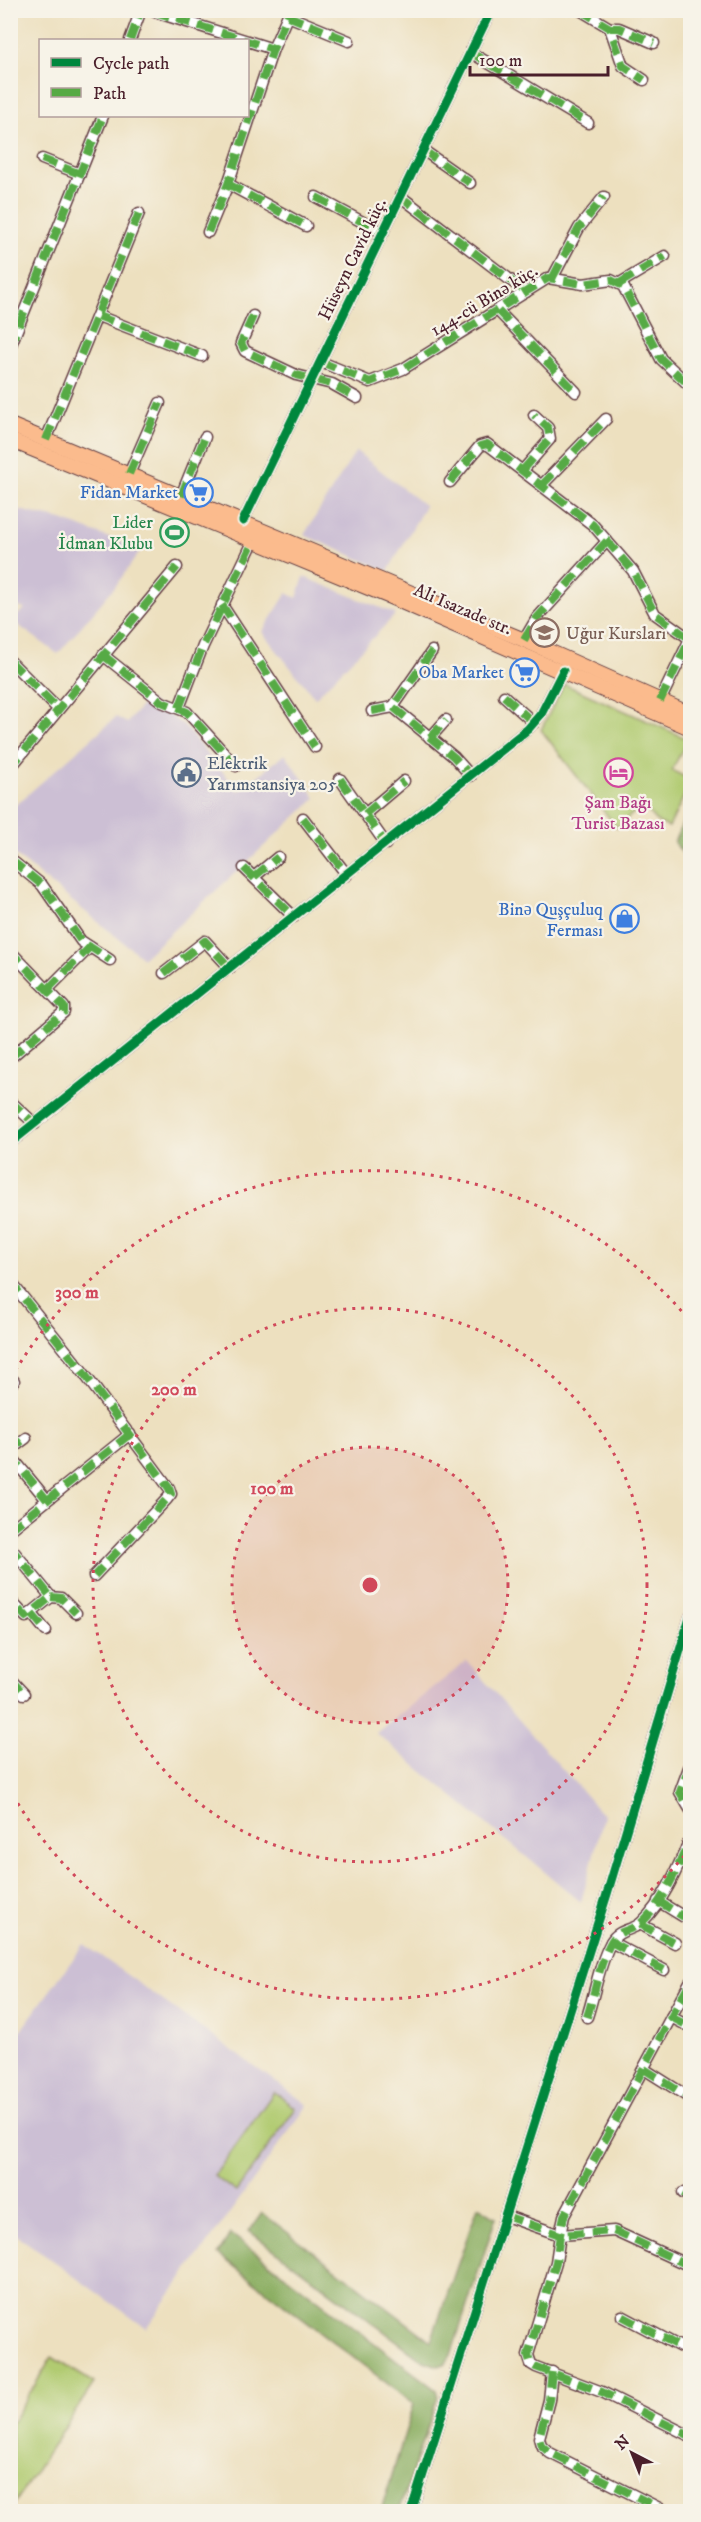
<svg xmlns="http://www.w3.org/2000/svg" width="701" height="2522" font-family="'IM FELL DW Pica',serif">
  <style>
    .industrial { fill: #ccbfd4 }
    .green { fill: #b1cb71; stroke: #7e754e; stroke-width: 1.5 }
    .forest { fill: #8caf63; stroke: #6b6747; stroke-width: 1.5 }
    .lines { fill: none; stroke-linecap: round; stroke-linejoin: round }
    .minor-casing { stroke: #623c41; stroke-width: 13 }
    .major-casing { stroke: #623c41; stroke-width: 16 }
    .minor { stroke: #fff; stroke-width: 10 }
    .major { stroke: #fbbb8d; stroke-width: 14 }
    .quiet { stroke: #57aa44; stroke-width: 8; stroke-dasharray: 15 8; stroke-linecap: butt }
    .cycleway-casing { stroke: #f7f3e8; stroke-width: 13 }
    .cycleway { stroke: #00873e; stroke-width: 9 }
    .ring { fill: none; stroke: #d1495b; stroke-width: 3; stroke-dasharray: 3 6 }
    .labels { text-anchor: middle; stroke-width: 4.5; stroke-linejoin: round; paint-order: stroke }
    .street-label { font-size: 18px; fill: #4a1f2b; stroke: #f7f3e8 }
    .shop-label { font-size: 18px; fill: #366cbe; stroke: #f7f3e8; text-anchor: end }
    .leisure-label { font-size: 18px; fill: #27864d; stroke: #f7f3e8; text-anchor: end }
    .education-label { font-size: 18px; fill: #785e54; stroke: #f7f3e8; text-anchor: start }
    .service-label { font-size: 18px; fill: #4e5e75; stroke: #f7f3e8; text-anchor: start }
    .hotel-label { font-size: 18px; fill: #b23c85; stroke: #f7f3e8 }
    .centre { fill: #d1495b; stroke: #f7f3e8; stroke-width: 3 }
    .ring-label { font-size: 18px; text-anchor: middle; font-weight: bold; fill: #d1495b; stroke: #f7f3e8; stroke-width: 4.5; stroke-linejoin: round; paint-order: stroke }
  </style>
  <rect width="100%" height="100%" fill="#f7f3e8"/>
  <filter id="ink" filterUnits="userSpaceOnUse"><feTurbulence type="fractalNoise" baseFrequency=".0167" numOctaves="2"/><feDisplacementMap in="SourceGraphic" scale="12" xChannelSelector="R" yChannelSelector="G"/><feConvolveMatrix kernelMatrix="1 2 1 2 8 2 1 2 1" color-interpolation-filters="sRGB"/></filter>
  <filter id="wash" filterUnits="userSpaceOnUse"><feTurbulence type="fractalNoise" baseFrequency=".008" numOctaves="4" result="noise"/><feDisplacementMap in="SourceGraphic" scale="24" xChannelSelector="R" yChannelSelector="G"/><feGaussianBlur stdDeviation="1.35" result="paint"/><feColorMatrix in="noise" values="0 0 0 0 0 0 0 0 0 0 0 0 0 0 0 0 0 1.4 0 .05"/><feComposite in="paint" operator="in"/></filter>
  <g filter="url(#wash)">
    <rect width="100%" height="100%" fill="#ede0bf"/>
    <g class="industrial">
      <path d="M356 451 425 506 388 571 304 535Z"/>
      <path d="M11 508 62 520 141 550 117 584 58 654 11 620 25 609 11 605Z"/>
      <path d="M304 577 396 614 315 698 262 632 287 593 297 598Z"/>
      <path d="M147 699 183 725 239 791 285 754 316 798 143 958 11 852 10 810 116 717 127 723Z"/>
      <path d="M467 1661 604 1816 581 1902 376 1733Z"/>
      <path d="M84 1944 308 2105 146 2328 11 2231V2044Z"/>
    </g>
    <g class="green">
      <path d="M564 684 688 739 672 770 690 780V784L669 827 657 822 642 805 617 828 541 730Z"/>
      <path d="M274 2092 296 2108 236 2192 214 2176Z"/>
      <path d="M52 2357 94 2383 11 2509V2424Z"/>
    </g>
    <g class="forest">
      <path d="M690 808V863L674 842Z"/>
      <path d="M478 2206 496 2217 451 2355 446 2363 438 2366 424 2361 249 2231 262 2213 431 2341Z"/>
      <path d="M231 2234 436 2390 438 2397 399 2511H381L414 2404 218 2254Z"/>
    </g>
  </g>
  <g filter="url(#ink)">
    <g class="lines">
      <defs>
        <g id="minor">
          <path d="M580 10 610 28 623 66 644 80"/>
          <path d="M155 12 273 49"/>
          <path d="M288 16 349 41"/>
          <path d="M610 28H619L654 43"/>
          <path d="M130 40 141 10"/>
          <path d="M470 52 588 123"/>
          <path d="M423 150 470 183"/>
          <path d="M42 159 80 174"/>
          <path d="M228 184 306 226"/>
          <path d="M400 196 526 292"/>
          <path d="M316 197 383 233"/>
          <path d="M208 232 228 184 273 49 290 10"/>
          <path d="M553 277 579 228 604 197"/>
          <path d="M620 283 665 256"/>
          <path d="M498 311 576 392"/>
          <path d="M98 316 202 356"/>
          <path d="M253 316 241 343 245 351 296 375 332 384 357 398"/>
          <path d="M10 347 103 116"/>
          <path d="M321 362 370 382 403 369 548 278 583 284 611 280 623 286 661 359 690 386"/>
          <path d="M46 440 139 213"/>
          <path d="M523 470 550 439 548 428 534 415"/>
          <path d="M129 474 160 403"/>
          <path d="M450 482 480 446 487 444 593 525 633 571 655 614 690 639"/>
          <path d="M542 485 606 419"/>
          <path d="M181 496 205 437"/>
          <path d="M243 521 491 10"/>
          <path d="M222 605 315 747"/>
          <path d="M524 640 537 618 607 541"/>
          <path d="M432 651 393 707 454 757 471 776"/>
          <path d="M103 655 162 702 187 712 236 766"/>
          <path d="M10 661 58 709"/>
          <path d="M504 696 534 723"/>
          <path d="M660 701 690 639"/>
          <path d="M179 708 203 646 254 540"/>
          <path d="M372 711 393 707"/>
          <path d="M430 738 446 720"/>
          <path d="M10 768 177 567"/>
          <path d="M340 779 386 844"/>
          <path d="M365 814 404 781"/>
          <path d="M303 818 347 875"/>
          <path d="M11 860 42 885 81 941 110 960"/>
          <path d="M244 868 294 917"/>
          <path d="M254 877 278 857"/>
          <path d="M10 951 64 1007V1012L10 1058"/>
          <path d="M164 973 205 941 230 968"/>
          <path d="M48 989 90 947"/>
          <path d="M10 1101 35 1124"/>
          <path d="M10 1143 528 729 541 714 563 671"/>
          <path d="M10 1281 83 1372 169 1488 171 1494 167 1499 94 1576"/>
          <path d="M10 1378 14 1381"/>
          <path d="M10 1450 26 1438"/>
          <path d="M10 1455 47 1500"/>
          <path d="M10 1530 130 1434"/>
          <path d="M10 1547 51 1597 26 1617 10 1600"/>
          <path d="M51 1597 61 1598 76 1613"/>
          <path d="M32 1614 46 1631"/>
          <path d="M10 1679 24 1694"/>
          <path d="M690 1765 680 1792 690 1809"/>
          <path d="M658 1901 684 1917"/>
          <path d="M640 1924 675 1943"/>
          <path d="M611 1942 664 1970"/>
          <path d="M587 2017C595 1993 599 1964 611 1942 618 1929 632 1931 641 1923 664 1902 678 1867 690 1839"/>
          <path d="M671 2017 690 2027"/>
          <path d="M644 2069 690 2098"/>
          <path d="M683 2193 690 2197"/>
          <path d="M506 2216 560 2235 564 2216 690 1982"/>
          <path d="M690 2266 614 2231 560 2235 556 2262 528 2355 531 2364 536 2367 602 2392 690 2436"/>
          <path d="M622 2316 690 2352"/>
          <path d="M552 2372 549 2400 539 2438 541 2445 550 2453 667 2512"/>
          <path d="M411 2512 607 1894 690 1617"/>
        </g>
        <g id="major">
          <path d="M10 425 524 640 690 714"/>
          <path d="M10 440 388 596 690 728"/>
        </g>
      </defs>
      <use href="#minor" class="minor-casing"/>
      <use href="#major" class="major-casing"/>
      <use href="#minor" class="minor"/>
      <use href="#major" class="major"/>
      <g class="quiet">
        <path d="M580 10 610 28 623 66 644 80"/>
        <path d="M155 12 273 49"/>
        <path d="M288 16 349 41"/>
        <path d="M610 28H619L654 43"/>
        <path d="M130 40 141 10"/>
        <path d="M470 52 588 123"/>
        <path d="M423 150 470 183"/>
        <path d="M42 159 80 174"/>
        <path d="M228 184 306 226"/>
        <path d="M400 196 526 292"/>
        <path d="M316 197 383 233"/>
        <path d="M208 232 228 184 273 49 290 10"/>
        <path d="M553 277 579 228 604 197"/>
        <path d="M620 283 665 256"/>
        <path d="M498 311 576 392"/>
        <path d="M98 316 202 356"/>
        <path d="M253 316 241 343 245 351 296 375 332 384 357 398"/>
        <path d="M10 347 103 116"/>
        <path d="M321 362 370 382 403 369 548 278 583 284 611 280 623 286 661 359 690 386"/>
        <path d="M46 440 139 213"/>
        <path d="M523 470 550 439 548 428 534 415"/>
        <path d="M129 474 160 403"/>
        <path d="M450 482 480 446 487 444 593 525 633 571 655 614 690 639"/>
        <path d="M542 485 606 419"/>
        <path d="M181 496 205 437"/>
        <path d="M222 605 315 747"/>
        <path d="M524 640 537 618 607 541"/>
        <path d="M432 651 393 707 454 757 471 776"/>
        <path d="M103 655 162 702 187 712 236 766"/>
        <path d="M10 661 58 709"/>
        <path d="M504 696 534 723"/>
        <path d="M660 701 690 639"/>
        <path d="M179 708 203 646 254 540"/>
        <path d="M372 711 393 707"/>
        <path d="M430 738 446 720"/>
        <path d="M10 768 177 567"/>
        <path d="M340 779 386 844"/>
        <path d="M365 814 404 781"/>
        <path d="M303 818 347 875"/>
        <path d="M11 860 42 885 81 941 110 960"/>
        <path d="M244 868 294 917"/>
        <path d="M254 877 278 857"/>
        <path d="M10 951 64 1007V1012L10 1058"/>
        <path d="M164 973 205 941 230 968"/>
        <path d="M48 989 90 947"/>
        <path d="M10 1101 35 1124"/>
        <path d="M10 1281 83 1372 169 1488 171 1494 167 1499 94 1576"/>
        <path d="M10 1378 14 1381"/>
        <path d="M10 1450 26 1438"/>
        <path d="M10 1455 47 1500"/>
        <path d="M10 1530 130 1434"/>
        <path d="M10 1547 51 1597 26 1617 10 1600"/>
        <path d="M51 1597 61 1598 76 1613"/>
        <path d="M32 1614 46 1631"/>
        <path d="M10 1679 24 1694"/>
        <path d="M690 1765 680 1792 690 1809"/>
        <path d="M658 1901 684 1917"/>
        <path d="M640 1924 675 1943"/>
        <path d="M611 1942 664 1970"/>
        <path d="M587 2017C595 1993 599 1964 611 1942 618 1929 632 1931 641 1923 664 1902 678 1867 690 1839"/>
        <path d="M671 2017 690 2027"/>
        <path d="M644 2069 690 2098"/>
        <path d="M683 2193 690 2197"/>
        <path d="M506 2216 560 2235 564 2216 690 1982"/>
        <path d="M690 2266 614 2231 560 2235 556 2262 528 2355 531 2364 536 2367 602 2392 690 2436"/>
        <path d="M622 2316 690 2352"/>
        <path d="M552 2372 549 2400 539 2438 541 2445 550 2453 667 2512"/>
      </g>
      <defs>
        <g id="cycleway">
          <path d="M243 521 491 10"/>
          <path d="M10 1143 528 729 541 714 563 671"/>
          <path d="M411 2512 607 1894 690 1617"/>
        </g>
      </defs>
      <use href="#cycleway" class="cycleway-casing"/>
      <use href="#cycleway" class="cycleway"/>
    </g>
  </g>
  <circle cx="370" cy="1585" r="138" fill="#d1495b" fill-opacity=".12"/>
  <g class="ring">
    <circle cx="370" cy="1585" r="138"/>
    <circle cx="370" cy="1585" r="277"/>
    <path d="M690 1849A415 415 0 0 1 11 1792M11 1378A415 415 0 0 1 690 1321"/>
  </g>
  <defs>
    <symbol id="supermarket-ring" viewBox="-11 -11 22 22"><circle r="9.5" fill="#f7f3e8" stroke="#3f7fe0" stroke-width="1.5"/><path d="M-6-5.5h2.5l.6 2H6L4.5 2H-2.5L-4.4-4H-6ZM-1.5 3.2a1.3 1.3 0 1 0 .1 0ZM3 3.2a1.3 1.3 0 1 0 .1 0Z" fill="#3f7fe0"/></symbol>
    <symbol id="stadium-ring" viewBox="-11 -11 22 22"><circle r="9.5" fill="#f7f3e8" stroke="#2e9e5b" stroke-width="1.5"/><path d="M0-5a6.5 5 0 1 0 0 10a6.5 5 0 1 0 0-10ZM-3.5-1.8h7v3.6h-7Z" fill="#2e9e5b"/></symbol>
    <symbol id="university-ring" viewBox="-11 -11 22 22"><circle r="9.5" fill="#f7f3e8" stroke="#8d6e63" stroke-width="1.5"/><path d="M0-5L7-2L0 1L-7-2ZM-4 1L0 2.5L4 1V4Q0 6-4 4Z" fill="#8d6e63"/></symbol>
    <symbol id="civic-ring" viewBox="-11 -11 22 22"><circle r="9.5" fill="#f7f3e8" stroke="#5c6f8a" stroke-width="1.5"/><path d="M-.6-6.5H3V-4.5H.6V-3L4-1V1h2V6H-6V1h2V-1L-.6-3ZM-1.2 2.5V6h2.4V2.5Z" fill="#5c6f8a"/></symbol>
    <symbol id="hotel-ring" viewBox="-11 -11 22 22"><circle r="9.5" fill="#f7f3e8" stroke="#d1479c" stroke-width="1.5"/><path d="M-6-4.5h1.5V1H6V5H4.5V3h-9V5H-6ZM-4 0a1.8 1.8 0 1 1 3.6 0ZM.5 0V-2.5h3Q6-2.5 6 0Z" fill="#d1479c"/></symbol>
    <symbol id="shop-ring" viewBox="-11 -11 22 22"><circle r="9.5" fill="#f7f3e8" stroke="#3f7fe0" stroke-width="1.5"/><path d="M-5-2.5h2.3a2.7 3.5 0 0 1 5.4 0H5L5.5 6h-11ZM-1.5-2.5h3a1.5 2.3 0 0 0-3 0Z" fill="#3f7fe0"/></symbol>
  </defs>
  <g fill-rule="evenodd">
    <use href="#supermarket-ring" x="182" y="476" width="33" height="33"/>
    <use href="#stadium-ring" x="158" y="516" width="33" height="33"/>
    <use href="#university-ring" x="528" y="616" width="33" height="33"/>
    <use href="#supermarket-ring" x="508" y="656" width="33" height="33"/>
    <use href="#civic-ring" x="170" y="756" width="33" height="33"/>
    <use href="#hotel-ring" x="602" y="756" width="33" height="33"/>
    <use href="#shop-ring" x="608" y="902" width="33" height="33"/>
  </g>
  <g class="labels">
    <g class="street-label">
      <text transform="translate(352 259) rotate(-64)" y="6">Hüseyn Cavid küç.</text>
      <text transform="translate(484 300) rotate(-31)" y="6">144-cü Binə küç.</text>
      <text transform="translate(463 609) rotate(23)" y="6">Ali Isazade str.</text>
    </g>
    <g class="shop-label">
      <text x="178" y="498">Fidan Market</text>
      <text x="504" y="678">Oba Market</text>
      <text x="603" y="915">Binə Quşçuluq<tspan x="603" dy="21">Ferması</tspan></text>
    </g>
    <g class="leisure-label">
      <text x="153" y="528">Lider<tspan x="153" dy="21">İdman Klubu</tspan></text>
    </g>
    <g class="education-label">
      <text x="566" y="639">Uğur Kursları</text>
    </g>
    <g class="service-label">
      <text x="207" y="769">Elektrik<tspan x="207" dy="21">Yarımstansiya 205</tspan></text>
    </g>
    <g class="hotel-label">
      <text x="618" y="808">Şam Bağı<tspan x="618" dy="21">Turist Bazası</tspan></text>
    </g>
  </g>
  <circle cx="370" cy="1585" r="9" class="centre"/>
  <g class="ring-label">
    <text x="77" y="1298">300 m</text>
    <text x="174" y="1395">200 m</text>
    <text x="272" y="1494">100 m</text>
  </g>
  <rect width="701" height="2522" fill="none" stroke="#f7f3e8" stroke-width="36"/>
  <rect x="39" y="39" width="210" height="78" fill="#f7f3e8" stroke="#b29e9c" stroke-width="1.5"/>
  <rect x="51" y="58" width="30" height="9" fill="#00873e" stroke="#b29e9c" stroke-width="1.5"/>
  <text x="93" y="69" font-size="18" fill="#4a1f2b">Cycle path</text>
  <rect x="51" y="88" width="30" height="9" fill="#57aa44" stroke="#b29e9c" stroke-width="1.5"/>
  <text x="93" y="99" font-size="18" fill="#4a1f2b">Path</text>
  <g transform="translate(632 2453) rotate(318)" stroke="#f7f3e8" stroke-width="4.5" paint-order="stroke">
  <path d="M0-4.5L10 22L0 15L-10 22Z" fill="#4a1f2b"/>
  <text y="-9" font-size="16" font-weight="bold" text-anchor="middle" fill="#4a1f2b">N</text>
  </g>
  <path d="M470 66v9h138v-9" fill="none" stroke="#4a1f2b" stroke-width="3"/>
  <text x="479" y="66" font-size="18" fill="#4a1f2b" stroke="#f7f3e8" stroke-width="4.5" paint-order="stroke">100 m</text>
</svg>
